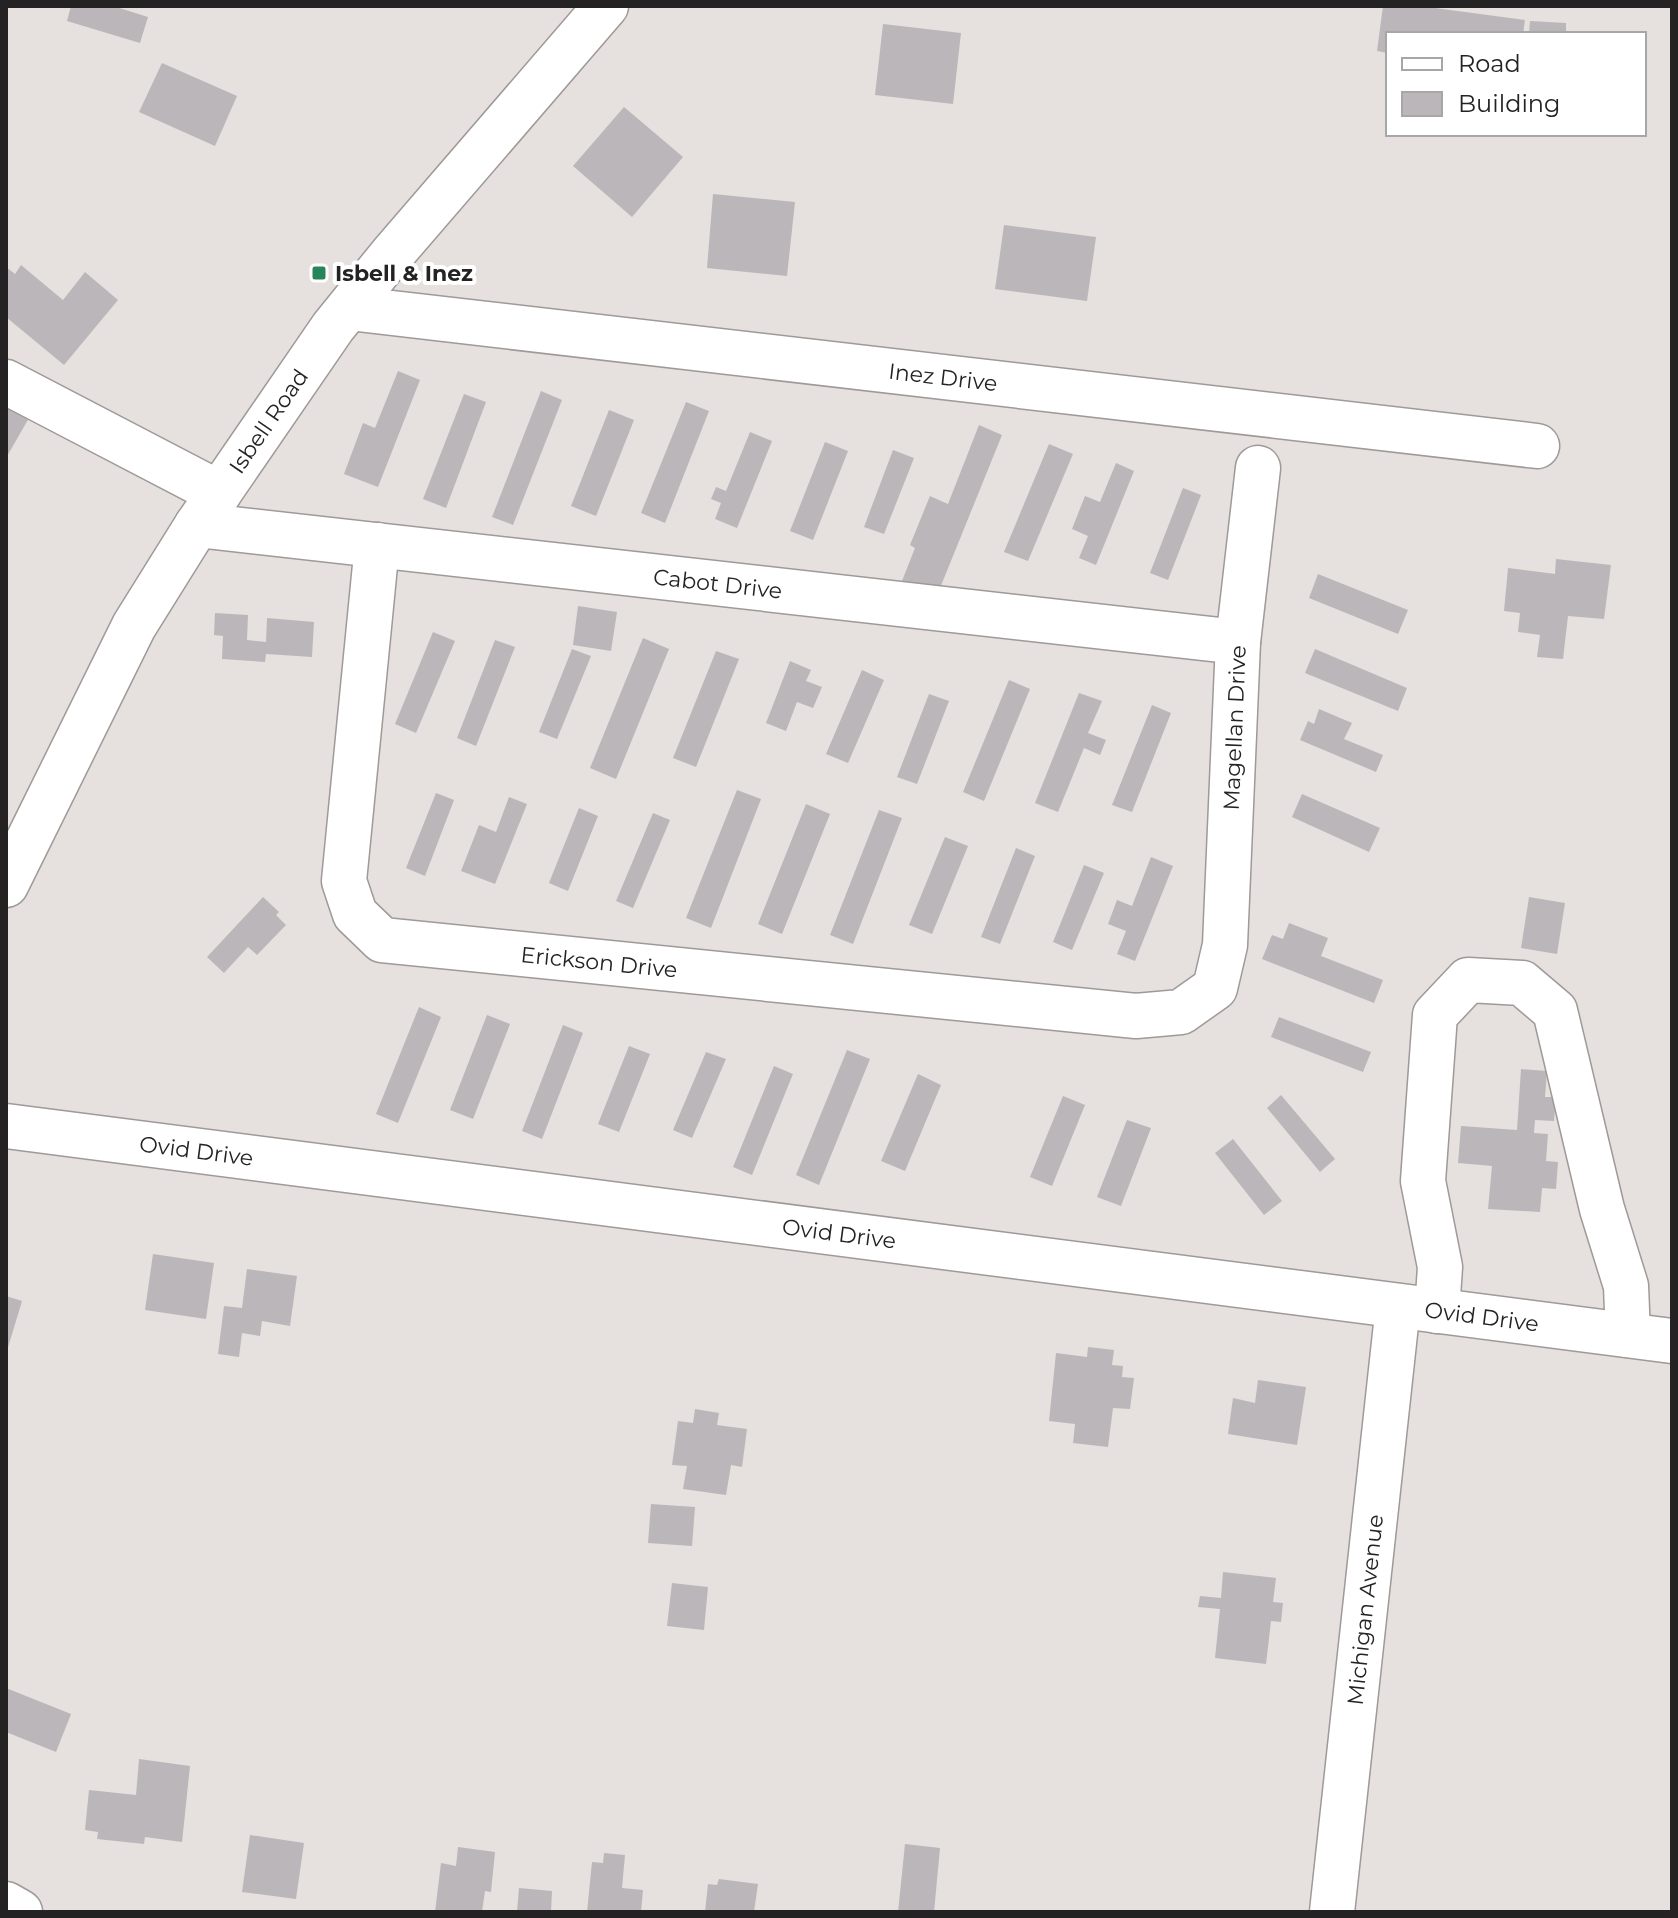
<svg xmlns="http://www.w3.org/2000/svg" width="1678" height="1918" font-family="Montserrat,sans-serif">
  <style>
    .building { fill: #bbb6b9 }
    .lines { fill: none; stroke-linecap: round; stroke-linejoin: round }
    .minor-casing { stroke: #9f9997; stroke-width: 47 }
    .minor { stroke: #fff; stroke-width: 44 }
    .poi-dot { fill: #28855b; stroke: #fff; stroke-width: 3 }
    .labels { text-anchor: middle; stroke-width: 8; stroke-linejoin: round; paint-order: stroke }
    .poi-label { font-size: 22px; font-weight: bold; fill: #242222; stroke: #fff; text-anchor: start }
    .street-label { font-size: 22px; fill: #242222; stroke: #fff }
  </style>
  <rect width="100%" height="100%" fill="#e6e1de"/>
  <g class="building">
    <path d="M71 6H113L148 17 140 43 67 21Z"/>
    <path d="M1383 6H1420L1525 20 1523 34H1388V53L1377 51Z"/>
    <path d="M1530 21 1566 23V34H1529Z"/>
    <path d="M883 24 961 33 953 104 875 95Z"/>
    <path d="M162 63 237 96 215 146 139 112Z"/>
    <path d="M624 107 683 157 632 217 573 166Z"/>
    <path d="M713 194 795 202 787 276 707 268Z"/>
    <path d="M1004 225 1096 237 1087 301 995 289Z"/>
    <path d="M21 265 63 300 85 272 118 300 64 365 6 317V267L15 274Z"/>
    <path d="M398 371 420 380 378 487 344 474 363 423 375 428Z"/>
    <path d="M541 391 562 400 513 525 492 517Z"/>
    <path d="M464 394 486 402 446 508 423 499Z"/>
    <path d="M6 395 33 411 6 458Z"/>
    <path d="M686 402 709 411 665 523 641 513Z"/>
    <path d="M609 410 634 420 596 516 571 506Z"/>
    <path d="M979 425 1002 435 938 593 900 586 915 548 910 545 930 496 948 504Z"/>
    <path d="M750 432 772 441 737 528 715 519 721 503 711 499 716 487 726 491Z"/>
    <path d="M825 442 848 451 813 540 790 531Z"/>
    <path d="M1049 444 1073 454 1028 561 1004 552Z"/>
    <path d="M893 450 914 458 884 534 864 527Z"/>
    <path d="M1116 463 1134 471 1096 565 1079 558 1088 536 1072 529 1085 496 1100 502Z"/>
    <path d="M1183 488 1201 495 1168 580 1150 573Z"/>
    <path d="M1556 559 1611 565 1604 619 1568 616 1563 659 1537 657 1540 635 1518 632 1520 613 1504 611 1508 568 1555 574Z"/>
    <path d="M1318 574 1408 610 1398 634 1309 598Z"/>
    <path d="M578 606 617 612 611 651 573 645Z"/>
    <path d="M215 613 248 615 247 640 266 642 267 618 314 622 312 657 266 654 265 662 222 659 223 636 214 635Z"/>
    <path d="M433 632 455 641 416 733 395 724Z"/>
    <path d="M643 638 669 649 616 779 590 768Z"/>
    <path d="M495 640 515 647 476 746 457 738Z"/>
    <path d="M572 649 591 656 557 739 539 732Z"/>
    <path d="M1315 649 1407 688 1398 711 1305 673Z"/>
    <path d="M716 651 739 659 696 767 673 758Z"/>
    <path d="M790 661 811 670 806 681 822 687 813 708 797 702 786 731 766 723Z"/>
    <path d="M862 670 884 680 848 763 826 754Z"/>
    <path d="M1009 680 1030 689 984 801 963 792Z"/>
    <path d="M1079 693 1102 701 1088 733 1106 740 1100 755 1084 748 1058 812 1035 803Z"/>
    <path d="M929 694 949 701 917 784 897 777Z"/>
    <path d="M1152 705 1171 713 1132 812 1112 805Z"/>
    <path d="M1319 709 1352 723 1344 739 1383 755 1376 772 1300 740 1308 721 1314 724Z"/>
    <path d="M737 790 761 799 711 928 686 918Z"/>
    <path d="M436 793 454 800 425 876 406 868Z"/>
    <path d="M1302 794 1380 828 1369 852 1292 817Z"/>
    <path d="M509 797 527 804 495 884 461 871 479 825 496 832Z"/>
    <path d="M806 804 830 814 782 934 758 924Z"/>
    <path d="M579 808 598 816 568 891 549 883Z"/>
    <path d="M879 810 902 818 853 944 830 935Z"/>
    <path d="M653 813 670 820 633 908 616 901Z"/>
    <path d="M945 837 968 846 932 934 909 925Z"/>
    <path d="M1016 848 1035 856 1000 944 981 937Z"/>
    <path d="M1151 857 1173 866 1135 961 1117 954 1126 931 1108 924 1117 900 1132 906Z"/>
    <path d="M1084 865 1104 873 1072 950 1053 942Z"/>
    <path d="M263 897 279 912 276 915 286 925 257 955 248 947 224 973 207 957Z"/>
    <path d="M1529 897 1565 903 1557 954 1521 948Z"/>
    <path d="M1289 923 1328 938 1321 956 1383 980 1374 1003 1262 959 1272 935 1283 939Z"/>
    <path d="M419 1007 441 1017 398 1123 376 1114Z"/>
    <path d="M487 1015 510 1024 473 1119 450 1110Z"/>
    <path d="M1279 1017 1371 1052 1363 1072 1271 1037Z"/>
    <path d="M563 1025 583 1033 542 1139 522 1131Z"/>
    <path d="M629 1046 650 1054 619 1132 598 1124Z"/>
    <path d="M847 1050 870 1059 819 1185 796 1175Z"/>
    <path d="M706 1052 726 1059 692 1138 673 1130Z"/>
    <path d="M774 1066 793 1074 752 1175 733 1167Z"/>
    <path d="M1521 1069 1547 1071 1545 1097H1556L1554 1121 1535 1120 1534 1133 1548 1134 1546 1161 1558 1162 1556 1189 1542 1188 1540 1212 1488 1209 1492 1166 1458 1163 1461 1126 1517 1130Z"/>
    <path d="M918 1074 941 1085 905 1171 881 1161Z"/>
    <path d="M1281 1095 1335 1159 1320 1172 1267 1108Z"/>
    <path d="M1063 1096 1085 1105 1052 1186 1030 1177Z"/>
    <path d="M1127 1120 1151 1128 1121 1206 1097 1197Z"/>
    <path d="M1233 1139 1282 1201 1264 1215 1215 1153Z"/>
    <path d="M153 1254 214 1263 206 1319 145 1310Z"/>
    <path d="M247 1269 297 1276 290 1326 262 1321 260 1336 242 1333 239 1357 218 1354 224 1306 242 1308Z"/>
    <path d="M6 1296 22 1301 6 1354Z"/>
    <path d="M1088 1347 1114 1350 1112 1365 1123 1366 1122 1377 1134 1378 1130 1409 1113 1408 1108 1447 1073 1443 1075 1424 1049 1421 1056 1353 1087 1357Z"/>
    <path d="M1258 1380 1306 1387 1297 1445 1228 1434 1233 1398 1255 1403Z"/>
    <path d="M695 1409 719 1413 717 1425 747 1429 742 1467 731 1465 726 1495 683 1489 687 1466 672 1465 678 1421 693 1423Z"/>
    <path d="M651 1504 695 1507 692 1546 648 1543Z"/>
    <path d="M1223 1572 1276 1578 1273 1602 1283 1603 1281 1622 1271 1621 1266 1664 1215 1658 1220 1609 1198 1607 1200 1596 1221 1598Z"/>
    <path d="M672 1583 708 1587 704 1630 667 1626Z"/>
    <path d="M6 1688 71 1714 56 1752 6 1732Z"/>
    <path d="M139 1759 190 1766 182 1842 145 1837 144 1844 97 1839 98 1832 85 1830 89 1790 136 1795Z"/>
    <path d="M250 1835 304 1843 296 1899 242 1892Z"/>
    <path d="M905 1844 940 1848 934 1912H898Z"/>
    <path d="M458 1847 495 1852 491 1892 485 1891 482 1912H435L441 1863 456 1866Z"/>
    <path d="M604 1853 625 1855 622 1888 643 1890 641 1912H587L592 1862 603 1863Z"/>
    <path d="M719 1879 758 1884 754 1912H705L708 1884 717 1885Z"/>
    <path d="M519 1888 552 1891 551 1912H517Z"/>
  </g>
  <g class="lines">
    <defs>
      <g id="minor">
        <path id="s1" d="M349 308 1537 446"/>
        <path d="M6 382 219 493"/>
        <path id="s2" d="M197 525 1238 642"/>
        <path id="s3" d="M377 545 344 881 355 914 382 940 1136 1016 1181 1012 1215 988 1225 945 1238 642 1258 468"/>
        <path id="s4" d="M6 885 134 626 197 525 333 327 393 253 606 6"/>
        <path id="s5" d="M6 1126 1672 1341"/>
        <path d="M1437 1311 1440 1267 1423 1181 1435 1015 1468 980 1522 983 1555 1011 1602 1209 1626 1286 1628 1335"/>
        <path d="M6 1904 20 1912"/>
        <path id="s6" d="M1332 1912 1398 1306"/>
      </g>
    </defs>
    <use href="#minor" class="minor-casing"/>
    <use href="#minor" class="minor"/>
  </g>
  <rect class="poi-dot" x="311" y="265" width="16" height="16" rx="4"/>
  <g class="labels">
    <g class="poi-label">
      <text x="335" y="281">Isbell &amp; Inez</text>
    </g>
    <g class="street-label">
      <text dy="8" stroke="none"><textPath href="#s1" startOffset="598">Inez Drive</textPath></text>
      <text dy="8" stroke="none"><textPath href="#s4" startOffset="534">Isbell Road</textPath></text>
      <text dy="8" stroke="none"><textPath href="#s2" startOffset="524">Cabot Drive</textPath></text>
      <text dy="8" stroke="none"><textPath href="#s3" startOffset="1516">Magellan Drive</textPath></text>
      <text dy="8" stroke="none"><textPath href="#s3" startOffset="628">Erickson Drive</textPath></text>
      <text dy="8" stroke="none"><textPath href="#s5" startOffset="192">Ovid Drive</textPath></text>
      <text dy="8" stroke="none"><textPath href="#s5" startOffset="840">Ovid Drive</textPath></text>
      <text dy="8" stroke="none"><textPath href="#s5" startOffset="1488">Ovid Drive</textPath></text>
      <text dy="8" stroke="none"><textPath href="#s6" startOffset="304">Michigan Avenue</textPath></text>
    </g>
  </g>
  <rect width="1678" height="1918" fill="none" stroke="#242222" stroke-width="16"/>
  <rect x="1386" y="32" width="260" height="104" fill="#ffffff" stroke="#a7a7a7" stroke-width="2"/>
  <rect x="1402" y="58" width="40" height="12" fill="#ffffff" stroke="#a7a7a7" stroke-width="2"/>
  <text x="1458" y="72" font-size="24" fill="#242222">Road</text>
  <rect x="1402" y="92" width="40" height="24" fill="#bbb6b9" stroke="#a7a7a7" stroke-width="2"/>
  <text x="1458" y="112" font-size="24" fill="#242222">Building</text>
</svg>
